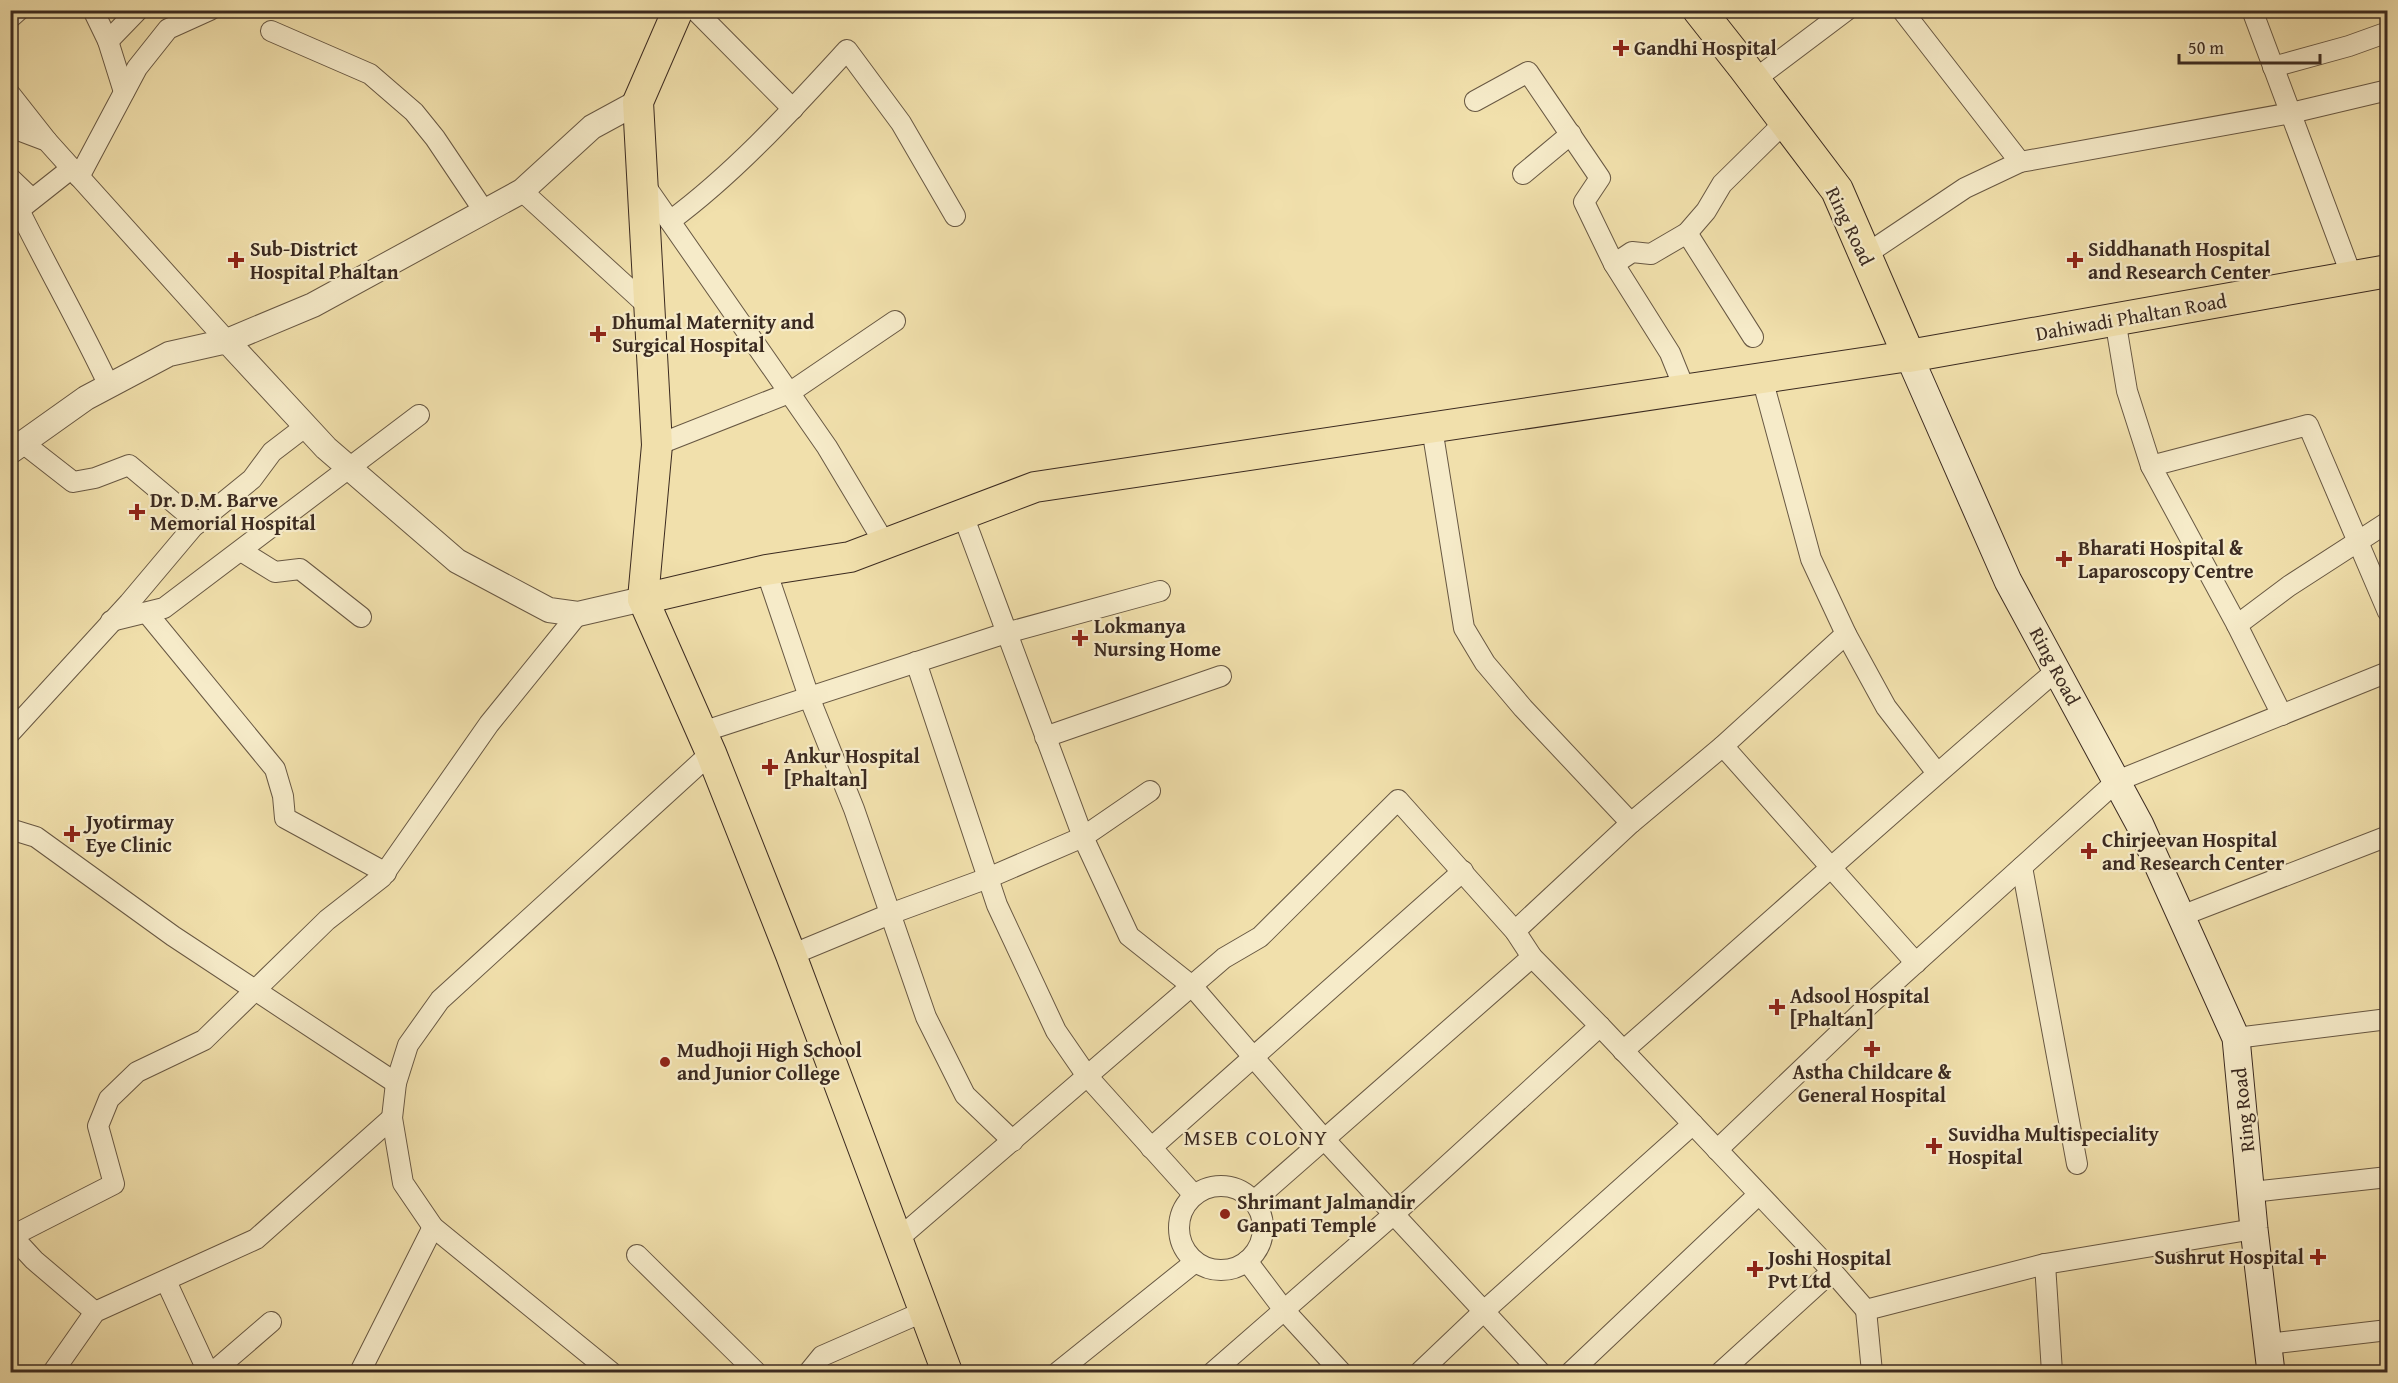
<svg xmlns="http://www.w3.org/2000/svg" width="2398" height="1383" font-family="'Gentium Book Plus',serif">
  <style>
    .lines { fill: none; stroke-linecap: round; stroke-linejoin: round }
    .minor-casing { stroke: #685843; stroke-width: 22 }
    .tertiary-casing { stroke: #685843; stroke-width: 26 }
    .secondary-casing { stroke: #3b2a20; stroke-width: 29 }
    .primary-casing { stroke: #3b2a20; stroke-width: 32 }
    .trunk-casing { stroke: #3b2a20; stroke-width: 34 }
    .minor { stroke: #f6ebc9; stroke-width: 20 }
    .tertiary { stroke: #f6ebc9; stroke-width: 24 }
    .secondary { stroke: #f6ebc9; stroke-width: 27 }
    .primary { stroke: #f1e0ac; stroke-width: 30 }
    .trunk { stroke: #f1e0ac; stroke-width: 32 }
    .poi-dot { fill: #8f2418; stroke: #f6ebc9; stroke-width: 2 }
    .labels { text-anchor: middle; stroke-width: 4.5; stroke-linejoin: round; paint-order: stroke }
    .poi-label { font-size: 20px; font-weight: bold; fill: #3b2a20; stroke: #f6ebc9; text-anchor: start }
    .street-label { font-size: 20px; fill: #3b2a20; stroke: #f6ebc9 }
    .neighbourhood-label { font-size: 21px; letter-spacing: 1.5px; fill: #3b2a20; stroke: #f6ebc9 }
  </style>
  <rect width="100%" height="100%" fill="#f1e0ac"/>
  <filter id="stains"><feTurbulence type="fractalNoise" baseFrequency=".00333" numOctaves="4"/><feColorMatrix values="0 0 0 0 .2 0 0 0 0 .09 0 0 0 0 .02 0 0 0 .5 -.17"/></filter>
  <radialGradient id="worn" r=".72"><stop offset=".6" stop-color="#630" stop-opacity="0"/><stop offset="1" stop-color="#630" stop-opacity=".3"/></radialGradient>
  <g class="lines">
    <defs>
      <g id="minor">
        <path d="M93 10 108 41 124 92"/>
        <path d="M695 10 793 109"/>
        <path d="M1902 10 2020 162"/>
        <path d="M2252 10 2352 277"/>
        <path d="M10 18 19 10"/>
        <path d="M271 31 370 74 414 112 435 138 484 211"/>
        <path d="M108 41 138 10"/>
        <path d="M2273 67 2349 46 2388 32"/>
        <path d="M1754 80 1847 10"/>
        <path d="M10 94 47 141"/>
        <path d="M1475 101 1528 72 1600 178 1584 202 1614 264 1670 353 1685 390"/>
        <path d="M10 127 47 141 227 341"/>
        <path d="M1523 174 1571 134"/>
        <path d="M79 177 137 68 168 29 210 10"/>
        <path d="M10 178 32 199"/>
        <path d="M644 184 827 447 885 544"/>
        <path d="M522 191 649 307"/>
        <path d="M19 210C48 269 81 326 109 386"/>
        <path d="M10 217 72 168"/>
        <path d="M670 221C736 172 791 111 847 50L901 123 955 216"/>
        <path d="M1687 233 1753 337"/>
        <path d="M1865 255 1965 188 2020 162 2291 113 2388 90"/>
        <path d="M1614 264 1632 252 1651 254 1687 233 1706 211 1722 184 1785 122"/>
        <path d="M2115 319 2127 391 2151 466"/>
        <path d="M1762 378 1811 559 1846 634 1886 707 1937 773"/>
        <path d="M1432 428 1464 628 1485 663 1523 708 1631 823"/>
        <path d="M23 443 73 482 95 478 129 465 198 523"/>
        <path d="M657 445 789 393 895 321"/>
        <path d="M963 515 1083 837 1129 936 1192 986 1324 1139 1540 1372"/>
        <path d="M241 551 275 572 300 569 361 617"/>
        <path d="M766 570 809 697 854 809 926 1017 965 1095 1013 1141"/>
        <path d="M147 613 275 769 283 796 285 818 386 873"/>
        <path d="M111 621 164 608 419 415"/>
        <path d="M2237 625 2289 586 2388 522"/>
        <path d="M916 662 997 905 1056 1031 1087 1076 1194 1195"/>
        <path d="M2282 715 2237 625 2151 466 2308 425 2388 612"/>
        <path d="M702 732 1006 633 1160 591"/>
        <path d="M10 733 129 603 193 527 252 479 272 452 306 426"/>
        <path d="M1045 737 1221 676"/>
        <path d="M1723 746 1916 963"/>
        <path d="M10 829 36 837 173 936 396 1083"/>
        <path d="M2022 867 2077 1164"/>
        <path d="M2181 916 2388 836"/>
        <path d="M1515 931 1631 823 1723 746 1846 634"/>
        <path d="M791 955 890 914 988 878 1083 837 1150 791"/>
        <path d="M2236 1038 2388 1019"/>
        <path d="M1623 1051C1768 924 1911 795 2057 670"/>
        <path d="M1151 1148 1463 871"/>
        <path d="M1717 1150 1869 1005 2117 781 2388 672"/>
        <circle cx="1221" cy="1228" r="42"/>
        <path d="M2252 1192 2388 1177"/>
        <path d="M1254 1201 1532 957"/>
        <path d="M10 1234 34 1260 95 1312"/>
        <path d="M10 1237 114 1184 98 1126 109 1099 137 1072 204 1040 327 920 382 877 489 724 578 614"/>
        <path d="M898 1239 1224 958 1260 937 1398 800 1515 931 1532 957 1600 1026 1832 1271 1866 1310 2045 1264 2254 1229"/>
        <path d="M637 1255 756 1372"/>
        <path d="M1247 1261 1284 1310 1341 1372"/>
        <path d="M2045 1264 2052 1372"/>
        <path d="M166 1281 208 1372"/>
        <path d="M1866 1310 1872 1372"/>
        <path d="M2268 1344 2388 1330"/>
        <path d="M53 1372 95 1312 256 1239 392 1118"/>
        <path d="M213 1372 271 1322"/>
        <path d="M360 1372 433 1227"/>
        <path d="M611 1372 433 1227 403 1183 392 1118 396 1083 408 1045 440 1000 711 753"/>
        <path d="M809 1372 822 1356 925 1311"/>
        <path d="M1058 1372 1195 1262"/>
        <path d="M1213 1372 1394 1214 1600 1026"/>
        <path d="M1420 1372 1483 1312 1693 1124"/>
        <path d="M1571 1372 1758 1195"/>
        <path d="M1721 1372 1832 1271"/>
      </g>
      <g id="tertiary">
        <path d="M227 341 313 305 522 191 592 127 638 102"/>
        <path d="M10 452 86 398 169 354 227 341 326 448 457 561 549 610 578 614 643 599"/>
      </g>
      <path id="secondary" d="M1909 356 2008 581 2140 825 2236 1038 2254 1229 2271 1372"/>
      <g id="primary">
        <path d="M678 10 638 102 657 445 643 599 711 753 791 955 947 1372"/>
        <path d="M643 599 766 570 850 557 1035 487 1909 356"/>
      </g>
      <path id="trunk" d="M1699 10 1744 67 1837 190 1909 356 2388 271"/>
    </defs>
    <use href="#minor" class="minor-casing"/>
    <use href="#tertiary" class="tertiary-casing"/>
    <use href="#secondary" class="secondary-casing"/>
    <use href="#primary" class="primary-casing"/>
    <use href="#trunk" class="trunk-casing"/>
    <use href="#minor" class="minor"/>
    <use href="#tertiary" class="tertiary"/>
    <use href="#secondary" class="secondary"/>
    <use href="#primary" class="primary"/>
    <use href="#trunk" class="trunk"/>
  </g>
  <g class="poi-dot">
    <path d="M1618 39h6v6h6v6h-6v6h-6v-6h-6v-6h6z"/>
    <path d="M233 251h6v6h6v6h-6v6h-6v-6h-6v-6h6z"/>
    <path d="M2072 251h6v6h6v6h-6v6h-6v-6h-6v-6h6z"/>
    <path d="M595 325h6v6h6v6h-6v6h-6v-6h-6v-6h6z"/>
    <path d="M134 503h6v6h6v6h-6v6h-6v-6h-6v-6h6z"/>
    <path d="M2061 550h6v6h6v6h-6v6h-6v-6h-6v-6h6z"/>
    <path d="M1077 629h6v6h6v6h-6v6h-6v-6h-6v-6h6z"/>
    <path d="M767 758h6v6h6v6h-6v6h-6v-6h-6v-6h6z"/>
    <path d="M69 825h6v6h6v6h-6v6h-6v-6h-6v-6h6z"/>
    <path d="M2086 842h6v6h6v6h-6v6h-6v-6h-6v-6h6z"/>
    <path d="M1774 998h6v6h6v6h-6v6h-6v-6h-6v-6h6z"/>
    <path d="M1869 1040h6v6h6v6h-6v6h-6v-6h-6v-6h6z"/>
    <circle cx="665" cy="1062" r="6"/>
    <path d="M1931 1137h6v6h6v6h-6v6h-6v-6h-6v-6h6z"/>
    <circle cx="1225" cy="1214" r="6"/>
    <path d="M2315 1248h6v6h6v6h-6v6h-6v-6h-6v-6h6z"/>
    <path d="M1752 1260h6v6h6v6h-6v6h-6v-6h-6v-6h6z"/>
  </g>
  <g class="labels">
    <g class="poi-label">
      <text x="1634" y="55">Gandhi Hospital</text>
      <text x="250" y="256">Sub-District<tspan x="250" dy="23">Hospital Phaltan</tspan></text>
      <text x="2088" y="256">Siddhanath Hospital<tspan x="2088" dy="23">and Research Center</tspan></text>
      <text x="612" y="329">Dhumal Maternity and<tspan x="612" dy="23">Surgical Hospital</tspan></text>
      <text x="150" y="507">Dr. D.M. Barve<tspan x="150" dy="23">Memorial Hospital</tspan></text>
      <text x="2078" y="555">Bharati Hospital &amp;<tspan x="2078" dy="23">Laparoscopy Centre</tspan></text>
      <text x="1094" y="633">Lokmanya<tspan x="1094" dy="23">Nursing Home</tspan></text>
      <text x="784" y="763">Ankur Hospital<tspan x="784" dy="23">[Phaltan]</tspan></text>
      <text x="86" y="829">Jyotirmay<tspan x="86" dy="23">Eye Clinic</tspan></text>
      <text x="2102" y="847">Chirjeevan Hospital<tspan x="2102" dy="23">and Research Center</tspan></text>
      <text x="1790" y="1003">Adsool Hospital<tspan x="1790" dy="23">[Phaltan]</tspan></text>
      <text x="677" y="1057">Mudhoji High School<tspan x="677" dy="23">and Junior College</tspan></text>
      <text x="1872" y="1079" text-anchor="middle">Astha Childcare &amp;<tspan x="1872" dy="23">General Hospital</tspan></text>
      <text x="1948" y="1141">Suvidha Multispeciality<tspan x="1948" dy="23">Hospital</tspan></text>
      <text x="1237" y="1209">Shrimant Jalmandir<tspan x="1237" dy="23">Ganpati Temple</tspan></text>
      <text x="2304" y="1264" text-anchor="end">Sushrut Hospital</text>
      <text x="1768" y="1265">Joshi Hospital<tspan x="1768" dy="23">Pvt Ltd</tspan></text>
    </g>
    <g class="street-label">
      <text transform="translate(1850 226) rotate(64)" y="7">Ring Road</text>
      <text transform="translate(2131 317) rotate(-10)" y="7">Dahiwadi Phaltan Road</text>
      <text transform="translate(2055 666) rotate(62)" y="7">Ring Road</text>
      <text transform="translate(2243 1110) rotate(-96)" y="7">Ring Road</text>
    </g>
    <g class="neighbourhood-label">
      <text x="1256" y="1145">MSEB COLONY</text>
    </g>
  </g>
  <rect width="2398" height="1383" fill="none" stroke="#f1e0ac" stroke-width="36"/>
  <rect x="12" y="12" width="2374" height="1359" fill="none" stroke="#3b2a20" stroke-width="3"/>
  <rect x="18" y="18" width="2362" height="1347" fill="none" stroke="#3b2a20" stroke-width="1.5"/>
  <path d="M2179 54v9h141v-9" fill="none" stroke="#3b2a20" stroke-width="3"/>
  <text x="2188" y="54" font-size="18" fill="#3b2a20" stroke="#f6ebc9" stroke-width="4.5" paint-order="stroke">50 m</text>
  <rect width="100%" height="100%" filter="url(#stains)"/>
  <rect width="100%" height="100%" fill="url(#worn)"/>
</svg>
